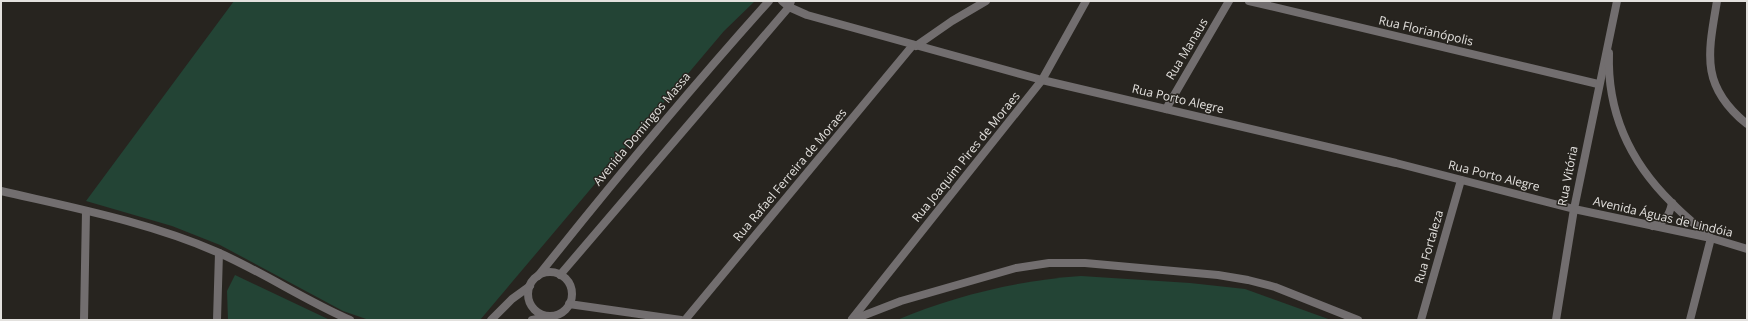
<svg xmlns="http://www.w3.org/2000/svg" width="1748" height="321" font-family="'Open Sans',sans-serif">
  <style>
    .green { fill: #234435 }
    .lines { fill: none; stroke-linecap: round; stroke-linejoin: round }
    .minor { stroke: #726e6f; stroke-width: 8 }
    .tertiary { stroke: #726e6f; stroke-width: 8 }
    .labels { text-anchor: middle; stroke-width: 3; stroke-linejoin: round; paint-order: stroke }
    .street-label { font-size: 12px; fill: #e3e1de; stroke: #27241f }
  </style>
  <rect width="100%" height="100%" fill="#27241f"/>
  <g class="green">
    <path d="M234 1H755L724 31 480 320H369L343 311 220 245 172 226 86 201Z"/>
    <path d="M235 275 330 320H228L227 291Z"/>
    <path d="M1081 276 1190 283 1245 289 1331 320H897C953 296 1020 280 1081 276Z"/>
  </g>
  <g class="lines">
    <g class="minor">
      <path d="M782 1 789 7 807 15 1042 80 1396 163 1574 209 1556 320"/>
      <path d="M1249 1 1598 84"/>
      <path d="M1717 1C1708 54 1700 86 1747 124"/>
      <path d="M916 46 952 21 986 1"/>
      <path d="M1166 109 1229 1"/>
      <path d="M1 191C74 208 148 222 217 252 263 272 304 300 350 320"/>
      <circle cx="550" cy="294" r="22"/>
      <path d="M560 275 789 7 791 1"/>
      <path d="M538 276C613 182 689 90 769 1"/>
      <path d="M569 304 681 320"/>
      <path d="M852 319 1042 80 1086 1"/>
      <path d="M84 320 86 211"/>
      <path d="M217 320 219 253"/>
      <path d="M491 320 512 299 530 286"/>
      <path d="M532 320 547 317"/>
      <path d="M685 320 913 45"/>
      <path d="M852 320 901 301 1016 268 1049 263H1085L1218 275 1248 280 1275 287 1358 320"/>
      <path d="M1421 320 1461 180"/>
      <path d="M1690 320 1711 238"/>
    </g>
    <g class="tertiary">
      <path d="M1617 1 1574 209 1711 238 1747 249"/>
      <path d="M1609 53C1607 112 1630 162 1672 203 1684 216 1698 226 1710 238"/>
      <path d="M1653 226C1665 221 1669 217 1672 203"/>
    </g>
  </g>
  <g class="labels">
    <g class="street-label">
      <text transform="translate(1426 31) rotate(13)" y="4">Rua Florianópolis</text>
      <text transform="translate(1187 49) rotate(-59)" y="4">Rua Manaus</text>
      <text transform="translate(1178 99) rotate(13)" y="4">Rua Porto Alegre</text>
      <text transform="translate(642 129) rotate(-50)" y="4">Avenida Domingos Massa</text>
      <text transform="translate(966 157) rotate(-51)" y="4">Rua Joaquim Pires de Moraes</text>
      <text transform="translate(790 175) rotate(-50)" y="4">Rua Rafael Ferreira de Moraes</text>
      <text transform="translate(1494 176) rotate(14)" y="4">Rua Porto Alegre</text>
      <text transform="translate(1568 176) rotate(-79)" y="4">Rua Vitória</text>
      <text transform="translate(1663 217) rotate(13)" y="4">Avenida Águas de Lindóia</text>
      <text transform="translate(1429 247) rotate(-74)" y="4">Rua Fortaleza</text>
    </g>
  </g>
  <rect width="1748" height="321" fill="none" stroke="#e3e1de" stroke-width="4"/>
</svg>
